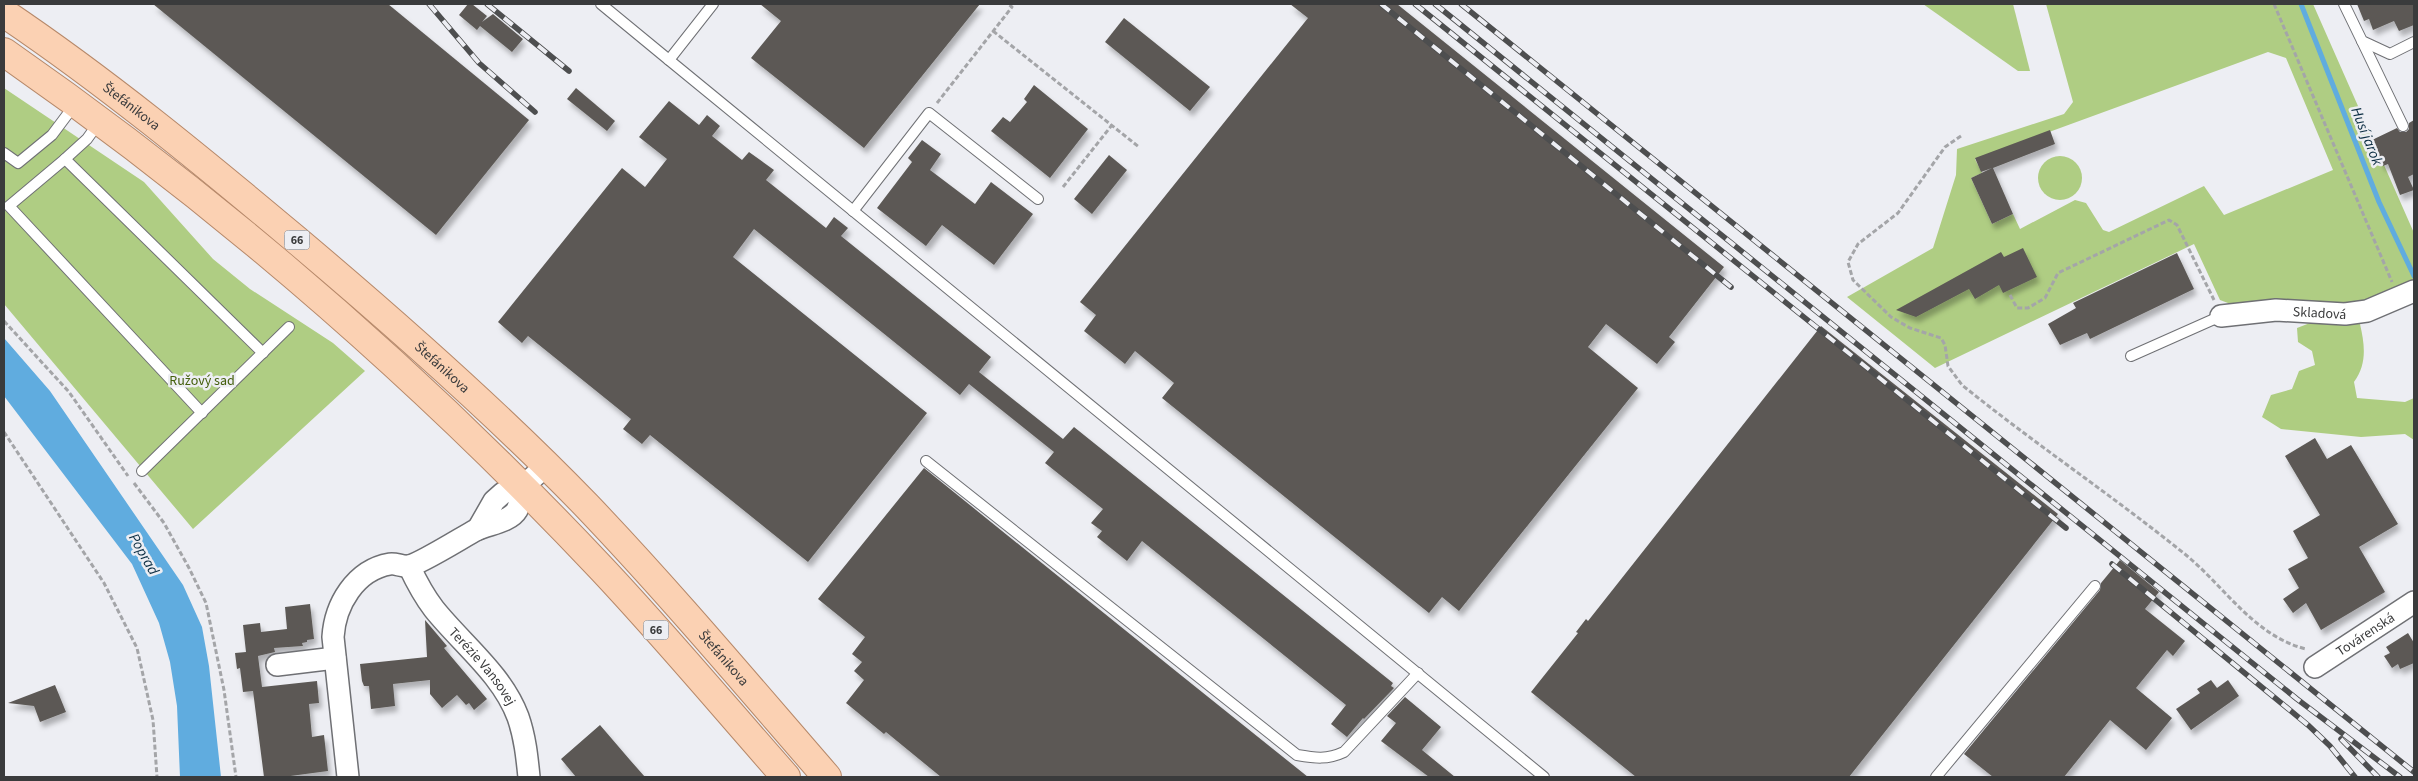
<svg xmlns="http://www.w3.org/2000/svg" width="2418" height="781" font-family="'Source Sans 3',sans-serif">
  <style>
    .green { fill: #afcd83; fill-rule: evenodd }
    .forest { fill: #aecd81 }
    .water { fill: #60acdf }
    .lines { fill: none; stroke-linecap: round; stroke-linejoin: round }
    .stream { stroke: #60acdf; stroke-width: 5 }
    .building { fill: #5c5955; filter: url(#shadow) }
    .service-casing { stroke: #6f7074; stroke-width: 12 }
    .minor-casing { stroke: #6f7074; stroke-width: 24 }
    .primary-casing { stroke: #b68869; stroke-width: 30 }
    .path { stroke: #a4a5a8; stroke-width: 3; stroke-dasharray: 5 2.5; stroke-linecap: butt }
    .service { stroke: #fff; stroke-width: 10 }
    .minor { stroke: #fff; stroke-width: 21 }
    .primary { stroke: #fbd1b3; stroke-width: 28 }
    .rail-casing { stroke: #4d4e4f; stroke-width: 5.5 }
    .rail { stroke: #edeef3; stroke-width: 4; stroke-dasharray: 11; stroke-linecap: butt }
    .labels { text-anchor: middle; stroke-width: 5; stroke-linejoin: round; paint-order: stroke }
    .shield { fill: #edeef3; stroke: #707173; stroke-width: 1 }
    .shield-label { font-size: 12px; font-weight: bold; fill: #3a3b3c }
    .street-label { font-size: 14px; fill: #3a3b3c; stroke: #edeef3 }
    .park-label { font-size: 14px; fill: #45600d; stroke: #edeef3 }
    .water-label { font-size: 15px; font-style: italic; fill: #0b2d42; stroke: #edeef3 }
  </style>
  <defs>
    <filter id="shadow"><feDropShadow dx="3" dy="5.5" stdDeviation="2.5" flood-color="#0004"/></filter>
  </defs>
  <rect width="100%" height="100%" fill="#edeef3"/>
  <g class="green">
    <path d="M1923 4H2013L2030 71H2018Z"/>
    <path d="M2046 4H2313L2414 233V279L2369 299 2350 304 2236 306 2220 300 2194 244 1935 368 1847 297 1933 248 1956 175 1957 149 2064 114 2073 102ZM2268 52 2286 58 2333 170 2224 215 2204 186 2109 232 2103 230 2086 203 2075 200 2020 229 2013 214 1992 224 1971 178 1982 173 1975 159Z"/>
    <path d="M4 88 144 182 213 259 250 289 333 343 365 371 193 529 4 304Z"/>
    <circle cx="2060" cy="178" r="22"/>
  </g>
  <path class="forest" d="M2323 318 2360 324C2365 346 2367 364 2354 382L2357 398 2405 402 2414 398V440L2405 434 2361 437 2281 429 2262 417 2271 395 2292 389 2299 371 2315 365 2312 351 2298 342 2297 328Z"/>
  <path class="water" d="M4 338 50 391 183 585 202 627 209 666 221 777H180L177 706 170 662 159 623 132 564 4 396Z"/>
  <g class="lines">
    <path class="stream" d="M2301 4 2379 202 2414 276"/>
  </g>
  <g class="building">
    <path d="M153 4H388L529 120 436 235Z"/>
    <path d="M468 4H472L487 16 482 22 493 14 523 39 512 52 480 26 477 30 459 15Z"/>
    <path d="M760 4H980L864 148 751 58 781 21Z"/>
    <path d="M1290 4H1397L1724 267 1669 337 1675 342 1657 364 1606 324 1588 347 1638 388 1459 611 1442 597 1429 613 1162 398 1174 383 1135 351 1125 364 1084 331 1096 315 1080 302 1308 18Z"/>
    <path d="M2357 4H2414V25L2399 31 2394 21 2373 30 2369 19 2364 21Z"/>
    <path d="M1124 18 1210 87 1190 111 1105 42Z"/>
    <path d="M1034 85 1088 129 1050 178 991 131 1003 117 1010 122 1027 102 1024 99Z"/>
    <path d="M576 88 615 121 607 131 567 99Z"/>
    <path d="M669 101 699 125 707 115 720 126 712 136 742 160 749 152 774 170 766 180 826 228 834 217 848 228 841 236 991 357 979 372 1063 439 1074 427 1393 683 1391 686 1394 688 1364 719 1363 718 1347 737 1331 724 1346 705 1142 541 1127 561 1097 537 1102 531 1091 523 1103 509 1045 463 1054 452 969 384 960 395 754 229 733 257 927 413 808 562 650 435 642 444 623 429 631 419 528 336 522 343 498 322 622 168 645 187 667 159 639 137Z"/>
    <path d="M2414 120V174L2408 177 2414 190 2400 195 2388 164 2383 166 2372 140 2397 128 2400 132H2406L2409 129V123Z"/>
    <path d="M2050 130 2055 144 1993 168 2013 214 1992 224 1971 178 1992 168 1981 172 1975 158Z"/>
    <path d="M922 140 941 154 930 170 975 204 991 182 1033 214 994 265 942 225 926 246 877 208 912 162 908 158Z"/>
    <path d="M1109 155 1127 170 1092 214 1074 199Z"/>
    <path d="M2023 248 2037 277 2003 293 1999 285 1975 299 1969 289 1916 317 1896 310 2001 252 2004 257Z"/>
    <path d="M2177 253 2194 289 2090 339 2087 333 2060 345 2048 324 2076 308 2073 303Z"/>
    <path d="M1821 326 2058 514 1849 777H1636L1531 692 1578 633 1576 632 1586 619 1588 621Z"/>
    <path d="M2315 438 2327 459 2351 445 2398 524 2359 547 2385 592 2321 630 2306 603 2293 613 2283 599 2299 588 2288 569 2308 558 2293 531 2320 515 2285 456Z"/>
    <path d="M924 468 1177 672 1308 777H941L886 732 884 734 846 703 864 680 854 671 862 662 852 654 865 637 818 599Z"/>
    <path d="M2120 560 2159 592 2145 609 2185 641 2173 656 2167 650 2136 688 2172 718 2146 750 2110 720 2064 777H1993L1964 754 2100 590 2101 583Z"/>
    <path d="M310 604 314 639 307 640V642L302 643 303 646 274 648 275 652 258 656 262 687 317 681 319 703 309 704 312 737 324 735 328 771 283 777H264L253 691 243 692 240 668 237 669 235 653 246 652 243 625 260 623 261 632 287 629 285 607Z"/>
    <path d="M425 620 447 646 444 648 487 699 474 710 469 703 466 705 457 695 442 708 430 694V680L393 684 395 706 371 709 369 686H364L362 681 360 664 427 657Z"/>
    <path d="M2408 633 2414 643V663L2400 669 2398 664 2392 668 2384 656 2390 653 2386 647Z"/>
    <path d="M2211 680 2217 688 2228 680 2239 696 2191 730 2176 709 2200 693 2197 689Z"/>
    <path d="M55 685 66 712 40 722 34 706 8 703Z"/>
    <path d="M1405 697 1441 727 1422 750 1455 777H1429L1381 741 1396 723 1387 716Z"/>
    <path d="M600 725 630 760 645 777H576L561 759Z"/>
  </g>
  <g class="lines">
    <defs>
      <g id="service">
        <path d="M601 4 669 60 713 4"/>
        <path d="M2344 4 2362 41 2390 54 2414 42"/>
        <path d="M2362 41 2403 126"/>
        <path d="M669 60 1544 777"/>
        <path d="M4 153 18 163 52 135 76 103"/>
        <path d="M65 159 87 139 100 121"/>
        <path d="M853 211 929 113 1038 199"/>
        <path d="M2131 356 2221 316"/>
        <path d="M202 413 9 206 65 159 263 353"/>
        <path d="M926 461 1297 755C1315 758 1327 760 1344 752L1418 673"/>
        <path d="M142 471 289 327"/>
        <path d="M1936 777 2095 586"/>
      </g>
      <g id="minor">
        <path id="s1" d="M2221 316 2276 310 2345 314 2367 311 2414 291"/>
        <path d="M478 529 494 501 503 493 522 487 546 466"/>
        <path id="s2" d="M409 566C416 581 424 596 434 609 462 644 502 674 518 717 525 737 527 757 529 777"/>
        <path d="M277 665 335 658"/>
        <path id="s3" d="M2315 667 2414 602"/>
        <path d="M348 777 333 637C335 605 355 570 390 564 396 563 402 567 409 566 420 564 463 537 476 530 488 524 510 522 517 510 520 504 521 494 522 487"/>
      </g>
      <g id="primary">
        <path id="s4" d="M4 13C105 81 201 160 294 238 395 323 495 411 587 506 670 593 748 686 827 777"/>
        <path d="M4 52C221 203 420 376 601 568 665 636 725 708 786 777"/>
      </g>
    </defs>
    <use href="#service" class="service-casing"/>
    <use href="#minor" class="minor-casing"/>
    <use href="#primary" class="primary-casing"/>
    <g class="path">
      <path d="M2274 4 2392 282"/>
      <path d="M993 31 1139 147"/>
      <path d="M937 103 1012 7 1008 4"/>
      <path d="M1961 136 1945 147 1898 213 1858 244 1848 262 1853 280 1891 317 1910 328 1941 338 1945 345 1948 366 1962 385C2035 444 2113 496 2186 555 2225 587 2254 636 2306 649"/>
      <path d="M1063 187 1112 125"/>
      <path d="M2010 295 2017 308H2028L2045 298 2058 273 2169 220 2177 225 2214 300"/>
      <path d="M4 321 69 392 128 476"/>
      <path d="M4 432 104 583 137 648 153 720 157 777"/>
      <path d="M134 483 164 523 189 568 206 603 224 690 236 777"/>
    </g>
    <use href="#service" class="service"/>
    <use href="#minor" class="minor"/>
    <use href="#primary" class="primary"/>
    <defs>
      <g id="rail">
        <path d="M429 4 479 63 535 112"/>
        <path d="M487 4 569 71"/>
        <path d="M1381 4 1731 287"/>
        <path d="M1415 4 2066 528"/>
        <path d="M1435 4 2297 699 2400 777"/>
        <path d="M1461 4 2414 772"/>
        <path d="M2112 564 2308 725 2330 746 2355 777"/>
        <path d="M2341 739 2378 777"/>
      </g>
    </defs>
    <use href="#rail" class="rail-casing"/>
    <use href="#rail" class="rail"/>
  </g>
  <g class="labels">
    <g class="shield">
      <rect x="284.5" y="230.5" width="25" height="19" rx="4"/>
      <rect x="643.5" y="620.5" width="25" height="19" rx="4"/>
    </g>
    <g class="shield-label">
      <text x="297" y="244">66</text>
      <text x="656" y="634">66</text>
    </g>
    <g class="street-label">
      <text dy="5" stroke="none"><textPath href="#s4" startOffset="158">Štefánikova</textPath></text>
      <text dy="5" stroke="none"><textPath href="#s1" startOffset="99">Skladová</textPath></text>
      <text dy="5" stroke="none"><textPath href="#s4" startOffset="564">Štefánikova</textPath></text>
      <text dy="5" stroke="none"><textPath href="#s3" startOffset="60">Továrenská</textPath></text>
      <text dy="5" stroke="none"><textPath href="#s4" startOffset="969">Štefánikova</textPath></text>
      <text dy="5" stroke="none"><textPath href="#s2" startOffset="125">Terézie Vansovej</textPath></text>
    </g>
    <g class="park-label">
      <text x="202" y="385">Ružový sad</text>
    </g>
    <g class="water-label">
      <text transform="translate(2367 136) rotate(68)" y="5">Husí jarok</text>
      <text transform="translate(144 554) rotate(60)" y="5">Poprad</text>
    </g>
  </g>
  <rect width="2418" height="781" fill="none" stroke="#3a3b3c" stroke-width="10"/>
</svg>
